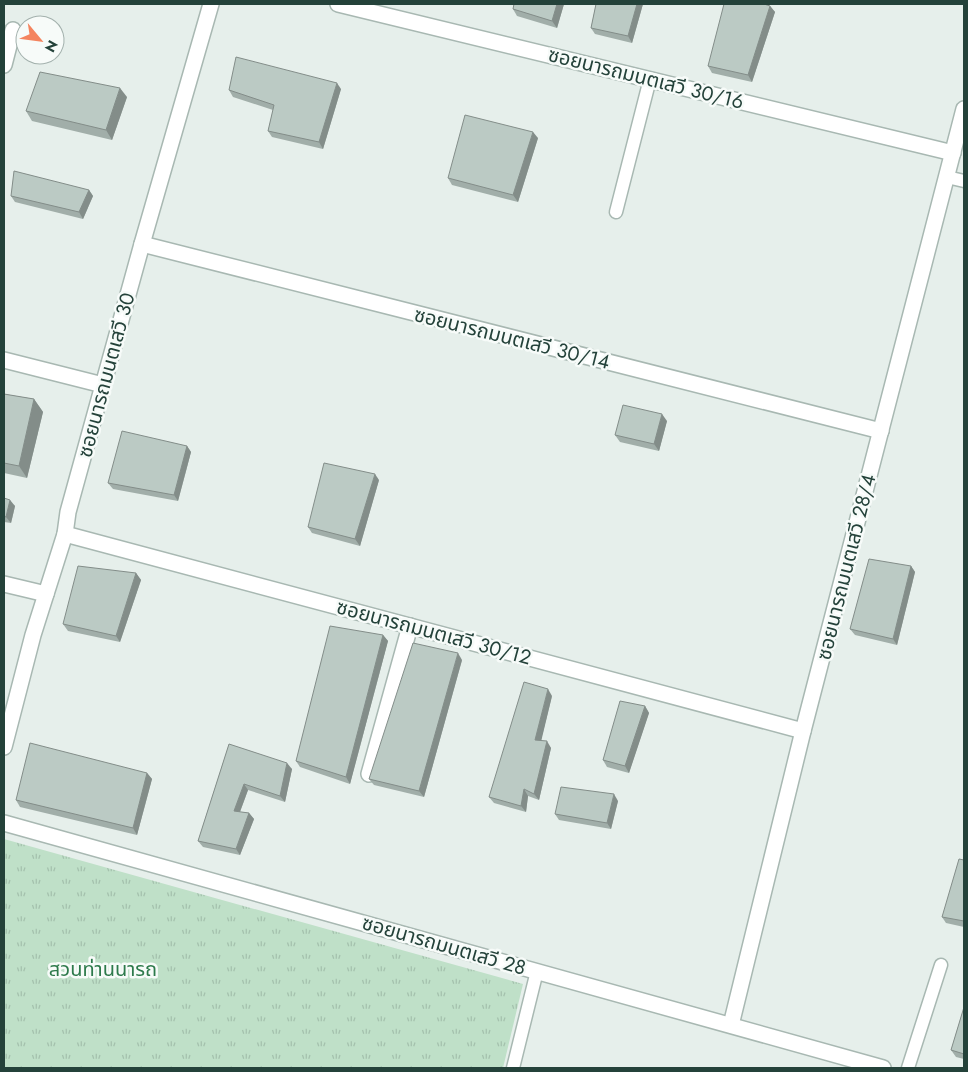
<svg xmlns="http://www.w3.org/2000/svg" width="968" height="1072" font-family="Jost,'Noto Sans Thai',sans-serif">
  <style>
    .park { fill: url(#park-tufts) }
    .lines { fill: none; stroke-linecap: round; stroke-linejoin: round }
    .service-casing { stroke: #a8b8b2; stroke-width: 15 }
    .minor-casing { stroke: #a8b8b2; stroke-width: 18 }
    .service { stroke: #fff; stroke-width: 12 }
    .minor { stroke: #fff; stroke-width: 15 }
    .wall { fill: #a1aea9 }
    .shaded-wall { fill: #838d89 }
    .building { fill: #bbcac4; stroke: #838d89 }
    .labels { text-anchor: middle; stroke-width: 5; stroke-linejoin: round; paint-order: stroke }
    .street-label { font-size: 20px; fill: #24423a; stroke: #f7fbf9 }
    .park-label { font-size: 20px; fill: #2d7a4b; stroke: #f7fbf9 }
  </style>
  <defs>
    <pattern id="park-tufts" width="24" height="20" patternUnits="userSpaceOnUse" patternTransform="scale(1.25)"><rect width="24" height="20" fill="#bfe0c8"/><path d="M3 7l-1-3M5 7V3M7 7l1-3M15 17l-1-3M17 17v-4M19 17l1-3" fill="none" stroke="#a4c1ad"/></pattern>
  </defs>
  <rect width="100%" height="100%" fill="#e6efeb"/>
  <path class="park" d="M4 839 523 984 503 1068H4Z"/>
  <g class="lines">
    <defs>
      <g id="service">
        <path d="M947 177 964 181"/>
        <path d="M616 212 650 79"/>
        <path d="M513 1068 537 971"/>
        <path d="M908 1068 941 965"/>
      </g>
      <g id="minor">
        <path d="M338 4 953 153"/>
        <path d="M4 65 13 30"/>
        <path d="M142 244 881 431"/>
        <path d="M4 360 103 385"/>
        <path d="M65 534 803 731"/>
        <path d="M4 584 46 594"/>
        <path d="M4 747 33 635 65 534 68 512 142 244 211 4"/>
        <path d="M369 774 410 626"/>
        <path d="M4 823 883 1068"/>
        <path d="M731 1025 803 731 964 109"/>
      </g>
    </defs>
    <use href="#service" class="service-casing"/>
    <use href="#minor" class="minor-casing"/>
    <use href="#service" class="service"/>
    <use href="#minor" class="minor"/>
  </g>
  <g class="wall">
    <path d="M514 4H564L557 28 517 16 513 9Z"/>
    <path d="M596 4H643L632 43 595 34 591 28Z"/>
    <path d="M770 6 775 12 752 82 712 73 708 66Z"/>
    <path d="M341 89 323 149 272 137 268 131 273 110 233 97 229 90Z"/>
    <path d="M127 97 112 140 32 121 26 111Z"/>
    <path d="M538 138 518 202 452 185 448 178Z"/>
    <path d="M89 190 93 196 83 219 15 202 11 196Z"/>
    <path d="M4 394 34 399 43 412 27 478 4 473Z"/>
    <path d="M667 421 659 451 620 442 615 435Z"/>
    <path d="M187 446 191 452 178 501 113 489 108 483Z"/>
    <path d="M379 480 360 546 312 533 308 527Z"/>
    <path d="M4 498 15 506 11 523 4 522Z"/>
    <path d="M911 566 915 572 897 645 855 635 850 629Z"/>
    <path d="M136 573 141 580 120 642 68 631 63 624Z"/>
    <path d="M383 635 388 641 350 784 300 767 296 761Z"/>
    <path d="M462 660 424 797 374 785 369 779Z"/>
    <path d="M552 696 541 740 551 748 539 800 528 796 526 812 494 803 489 797Z"/>
    <path d="M645 706 649 713 629 773 607 767 603 760Z"/>
    <path d="M229 744 292 769 285 802 248 790 240 812 249 813 254 819 240 855 203 847 198 841Z"/>
    <path d="M147 773 152 779 137 835 20 807 16 800Z"/>
    <path d="M618 801 611 829 559 820 555 814Z"/>
    <path d="M964 860V927L946 923 942 917Z"/>
    <path d="M964 1007V1059L956 1057 951 1050Z"/>
  </g>
  <g class="shaded-wall">
    <path d="M557 4H564L557 28 552 21Z"/>
    <path d="M637 4H643L632 43 628 36Z"/>
    <path d="M770 6 775 12 752 82 748 75Z"/>
    <path d="M337 83 341 89 323 149 319 142Z"/>
    <path d="M120 88 127 97 112 140 106 130Z"/>
    <path d="M533 132 538 138 518 202 513 195Z"/>
    <path d="M89 190 93 196 83 219 79 212Z"/>
    <path d="M34 399 43 412 27 478 19 466Z"/>
    <path d="M662 414 667 421 659 451 654 444Z"/>
    <path d="M187 446 191 452 178 501 174 495Z"/>
    <path d="M375 474 379 480 360 546 355 539Z"/>
    <path d="M10 500 15 506 11 523 6 517Z"/>
    <path d="M911 566 915 572 897 645 893 639Z"/>
    <path d="M136 573 141 580 120 642 116 636Z"/>
    <path d="M383 635 388 641 350 784 346 777Z"/>
    <path d="M458 653 462 660 424 797 419 791Z"/>
    <path d="M548 689 552 696 540 746 535 740Z"/>
    <path d="M645 706 649 713 629 773 625 766Z"/>
    <path d="M547 741 551 748 539 800 534 794Z"/>
    <path d="M287 763 292 769 285 802 280 796Z"/>
    <path d="M147 773 152 779 137 835 133 828Z"/>
    <path d="M244 784 248 790 238 817 234 811Z"/>
    <path d="M524 789 528 796 526 812 521 806Z"/>
    <path d="M614 794 618 801 611 829 607 823Z"/>
    <path d="M249 813 254 819 240 855 236 849Z"/>
  </g>
  <g class="building">
    <path d="M514 4H557L552 21 513 9Z"/>
    <path d="M596 4H637L628 36 591 28Z"/>
    <path d="M724 4H764L770 6 748 75 708 66Z"/>
    <path d="M236 57 337 83 319 142 268 131 274 105 229 90Z"/>
    <path d="M40 72 120 88 106 130 26 111Z"/>
    <path d="M465 115 533 132 513 195 448 178Z"/>
    <path d="M14 171 89 190 79 212 11 196Z"/>
    <path d="M4 394 34 399 19 466 4 463Z"/>
    <path d="M623 405 662 414 654 444 615 435Z"/>
    <path d="M122 431 187 446 174 495 108 483Z"/>
    <path d="M324 463 375 474 355 539 308 527Z"/>
    <path d="M4 498 10 500 6 517 4 516Z"/>
    <path d="M869 559 911 566 893 639 850 629Z"/>
    <path d="M78 566 136 573 116 636 63 624Z"/>
    <path d="M330 626 383 635 346 777 296 761Z"/>
    <path d="M413 643 458 653 419 791 369 779Z"/>
    <path d="M524 682 548 689 535 740 547 741 534 794 524 789 521 806 489 797Z"/>
    <path d="M620 701 645 706 625 766 603 760Z"/>
    <path d="M30 743 147 773 133 828 16 800Z"/>
    <path d="M229 744 287 763 280 796 244 784 234 811 249 813 236 849 198 841Z"/>
    <path d="M561 787 614 794 607 823 555 814Z"/>
    <path d="M959 859 964 860V921L942 917Z"/>
    <path d="M964 1007V1054L951 1050Z"/>
  </g>
  <g class="labels">
    <g class="street-label">
      <text transform="translate(646 78) rotate(14)" y="7">ซอยนารถมนตเสวี 30/16</text>
      <text transform="translate(512 338) rotate(14)" y="7">ซอยนารถมนตเสวี 30/14</text>
      <text transform="translate(106 375) rotate(-75)" y="7">ซอยนารถมนตเสวี 30</text>
      <text transform="translate(846 567) rotate(-76)" y="7">ซอยนารถมนตเสวี 28/4</text>
      <text transform="translate(434 632) rotate(15)" y="7">ซอยนารถมนตเสวี 30/12</text>
      <text transform="translate(444 945) rotate(16)" y="7">ซอยนารถมนตเสวี 28</text>
    </g>
    <g class="park-label">
      <text x="103" y="976">สวนท่านนารถ</text>
    </g>
  </g>
  <rect width="968" height="1072" fill="none" stroke="#24423a" stroke-width="10"/>
  <g transform="translate(40 40) rotate(119)"><circle r="24" fill="#f7fbf9" stroke="#a3b1ad"/>
  <path d="M0-4L9 19L0 12L-9 19Z" fill="#f4845f"/>
  <text y="-8" font-size="14" font-weight="bold" text-anchor="middle" fill="#24423a">N</text>
  </g>
</svg>
